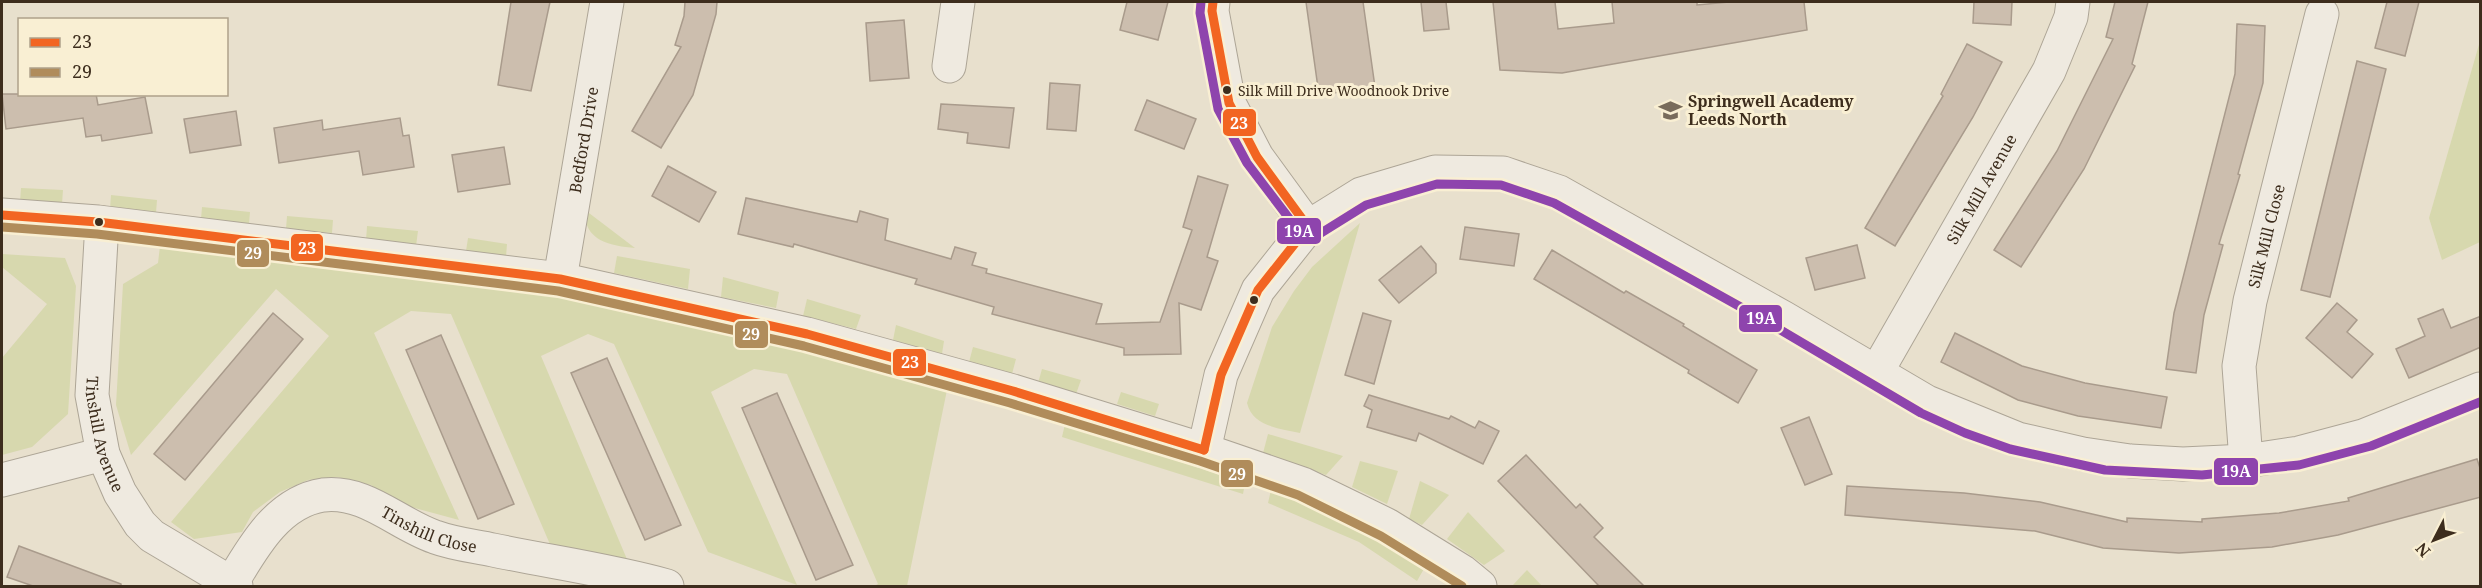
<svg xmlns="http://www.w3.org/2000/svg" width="2482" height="588" font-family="'Noto Serif',serif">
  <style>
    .green { fill: #d7d8ae }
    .building { fill: #ccbeae; stroke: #a99b8c; stroke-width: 1.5 }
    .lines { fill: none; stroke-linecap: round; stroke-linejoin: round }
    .street-casing { stroke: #ada596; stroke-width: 35 }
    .street { stroke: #efeae0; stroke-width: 33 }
    .bus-1-casing { stroke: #f9efd3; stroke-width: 14 }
    .bus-2-casing { stroke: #f9efd3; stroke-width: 14 }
    .bus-3-casing { stroke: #f9efd3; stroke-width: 14 }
    .bus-1 { stroke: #f26522; stroke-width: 9 }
    .bus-2 { stroke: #b08c5b; stroke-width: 9 }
    .bus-3 { stroke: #8e44ad; stroke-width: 9 }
    .bus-dot { fill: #3d2d1d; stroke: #f9efd3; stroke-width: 2 }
    .labels { text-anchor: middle; stroke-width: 6; stroke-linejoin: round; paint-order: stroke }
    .bus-label { font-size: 14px; fill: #3d2d1d; stroke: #f9efd3; text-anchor: start }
    .poi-label { font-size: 16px; font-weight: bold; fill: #3d2d1d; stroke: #f9efd3; text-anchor: start }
    .street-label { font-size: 16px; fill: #3d2d1d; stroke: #f9efd3 }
    .line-badge { stroke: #f9efd3; stroke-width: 2 }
    .badge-label { font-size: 16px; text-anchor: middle; font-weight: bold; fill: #fff }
  </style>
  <rect width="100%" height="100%" fill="#e8e0cd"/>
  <g class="green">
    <path d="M2480 41V242L2442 260 2429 218Z"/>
    <path d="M21 188 63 190 62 204 20 202Z"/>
    <path d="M111 195 157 200 156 213 110 209Z"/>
    <path d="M202 207 250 212 249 224 201 219Z"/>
    <path d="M585 210 635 248C611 246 583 241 585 210Z"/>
    <path d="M287 216 333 220 332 233 286 229Z"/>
    <path d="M1360 223 1300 433C1279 428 1253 427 1247 403L1272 327 1294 291 1312 267Z"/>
    <path d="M367 226 418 231 416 246 366 241Z"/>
    <path d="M468 238 507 244 506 257 466 251Z"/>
    <path d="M160 246C364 269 568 292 768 338 828 352 888 373 947 390L907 586H874L878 584 787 374 754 369 711 392 797 585 708 552 614 344 588 334 541 356 629 564 552 549 451 314 411 311 374 333 459 520 400 504 371 485 337 477 308 480 280 492 253 512 242 532 194 539 171 522 329 336 276 289 131 455 116 405 123 284 158 263Z"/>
    <path d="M2 254 65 258 76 286 68 414 32 447 2 455V358L47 304 2 267Z"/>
    <path d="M617 256 690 269 688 289 614 273Z"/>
    <path d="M723 277 779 292 776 308 721 297Z"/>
    <path d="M807 299 861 315 856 329 803 316Z"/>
    <path d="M896 325 944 341 942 354 893 340Z"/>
    <path d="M973 347 1016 359 1012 374 969 362Z"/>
    <path d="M1042 369 1081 380 1076 394 1038 383Z"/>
    <path d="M1121 392 1159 404 1155 416 1117 404Z"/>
    <path d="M1065 424 1245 483 1243 494 1062 437Z"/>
    <path d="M1268 434 1343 456 1326 475 1263 453Z"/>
    <path d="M1360 461 1398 471 1387 504 1352 487Z"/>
    <path d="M1420 481 1449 495 1422 525 1409 519Z"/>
    <path d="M1271 490 1365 530 1425 567 1417 581 1359 542 1268 503Z"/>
    <path d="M1468 512 1505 551 1484 565 1447 539Z"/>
    <path d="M1527 570 1542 586H1512Z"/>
  </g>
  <g class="building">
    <path d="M511 2H550L531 91 498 85Z"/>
    <path d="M685 2H717L716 14 693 95 661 148 632 131 681 47 675 45 684 16Z"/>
    <path d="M1127 2H1168L1158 40 1120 30Z"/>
    <path d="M1306 2H1363L1375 87 1319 95Z"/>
    <path d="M1421 2H1446L1449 29 1424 31Z"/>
    <path d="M1493 2H1555L1558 29 1614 23 1612 2H1697V5L1729 2H1804L1807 30 1562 73 1500 70Z"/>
    <path d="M1974 2H2012L2011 25 1973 23Z"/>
    <path d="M2115 2H2148L2132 64 2135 66 2084 169 2021 267 1994 250 2057 151 2113 39 2106 37Z"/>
    <path d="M2387 2H2419L2405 56 2375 48Z"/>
    <path d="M904 20 909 78 870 81 866 23Z"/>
    <path d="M2237 24 2265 26 2263 83 2238 174 2240 175 2219 244 2223 245 2204 315 2196 373 2166 369 2174 313 2235 74Z"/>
    <path d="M1967 44 2002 62 1973 117 1895 246 1865 228 1943 96 1941 94Z"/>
    <path d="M2357 61 2386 69 2330 297 2301 290Z"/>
    <path d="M1050 83 1080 85 1076 131 1047 129Z"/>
    <path d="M2 94H96L98 105 145 97 152 133 102 141 101 135 86 137 83 118 6 129Z"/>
    <path d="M1147 100 1196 119 1184 149 1135 130Z"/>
    <path d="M941 104 1014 108 1009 148 967 143 968 133 938 129Z"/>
    <path d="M236 111 241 145 190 153 184 119Z"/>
    <path d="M400 118 403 136 409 135 414 167 363 175 359 151 279 163 274 128 322 120 323 130Z"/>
    <path d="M504 147 510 184 458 192 452 155Z"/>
    <path d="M668 166 716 192 699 222 652 196Z"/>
    <path d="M1198 176 1228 185 1207 257 1218 261 1201 310 1179 303 1181 354 1124 355V348L992 314 994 307 915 284 917 279 794 244 793 247 738 234 746 198 857 222 860 211 888 219 885 240 951 259 955 247 976 253 972 265 987 269 986 273 1102 304 1096 324 1160 322 1192 230 1183 227Z"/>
    <path d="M1465 227 1519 234 1514 266 1460 259Z"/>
    <path d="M1857 245 1865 278 1815 290 1806 258Z"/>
    <path d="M1421 246 1436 264V273L1399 303 1379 280Z"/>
    <path d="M1552 250 1624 293 1626 291 1684 324 1683 326 1757 370 1738 403 1688 373 1689 370 1534 279Z"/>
    <path d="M2337 303 2357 320 2347 332 2373 354 2352 378 2306 338Z"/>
    <path d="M2443 309 2451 328 2481 316V347L2409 378 2396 349 2425 336 2418 319Z"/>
    <path d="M273 313 303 339 185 480 154 454Z"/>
    <path d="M1363 313 1391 321 1374 384 1345 375Z"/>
    <path d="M1955 333 2022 366 2085 383 2167 397 2161 428 2078 416 2018 400 1941 362Z"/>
    <path d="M441 335 514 504 478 519 406 350Z"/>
    <path d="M607 358 681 525 645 540 571 373Z"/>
    <path d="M777 393 853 565 816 580 742 408Z"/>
    <path d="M1369 395 1449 419 1451 416 1475 428 1479 421 1499 431 1483 464 1419 433 1416 441 1367 427 1372 410 1364 406Z"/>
    <path d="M1809 417 1832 474 1805 485 1781 428Z"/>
    <path d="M1526 455 1576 508 1580 504 1603 528 1594 537 1644 586H1599L1498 481Z"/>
    <path d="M2477 459 2481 471V497L2338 535 2272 547 2179 553 2103 548 2035 531 1845 515 1847 486 1964 493 2040 502 2127 522V518L2202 522V519L2279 513 2349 501 2348 498Z"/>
    <path d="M19 546 121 584V586H33L7 577Z"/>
  </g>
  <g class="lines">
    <defs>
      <g id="street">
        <path d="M1213 2 1212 11 1229 103 1257 157 1308 227"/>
        <path d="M949 66 958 2"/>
        <path d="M2 215 98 222 560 279 807 334 1013 391 1204 450 1303 484 1387 525 1463 572 1480 586"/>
        <path id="s1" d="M102 223 92 395 103 454 120 493 140 524 152 536 236 586"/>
        <path id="s2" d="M560 279 607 2"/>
        <path id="s3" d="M1876 373 2049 71 2071 17 2073 2"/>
        <path d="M1204 450 1221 375 1258 290 1308 227 1361 194 1435 172 1503 173 1559 192 1784 318 1927 402 2018 439 2083 454 2130 461 2183 464 2246 461 2299 453 2363 436 2480 389"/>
        <path id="s4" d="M2246 461 2239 366 2250 301 2322 14"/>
        <path d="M2 480 103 454"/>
        <path id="s5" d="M231 584C252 549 277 502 323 495 366 490 397 524 435 537 454 544 474 546 493 550 550 562 610 570 667 586"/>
      </g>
    </defs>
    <use href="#street" class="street-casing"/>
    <use href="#street" class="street"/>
    <defs>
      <g id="bus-1">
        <path d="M1213 2 1212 11 1229 103 1257 157 1308 227"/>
        <path d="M2 215 98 222 560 279 807 334 1013 391 1204 450"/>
        <path d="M1204 450 1221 375 1258 290 1308 227"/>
      </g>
      <path id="bus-2" d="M2 227 97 234 558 291 804 346 1010 403 1200 461 1298 495 1381 536 1462 586"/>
      <path id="bus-3" d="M1201 2 1200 13 1218 109 1247 163 1304 238H1313L1366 205 1437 184 1501 185 1554 203 1755 315 1921 413 1965 433 2010 449 2105 470 2202 475 2299 465 2371 446 2480 402"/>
    </defs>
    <use href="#bus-1" class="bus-1-casing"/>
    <use href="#bus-2" class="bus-2-casing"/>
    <use href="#bus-3" class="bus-3-casing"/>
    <use href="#bus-1" class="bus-1"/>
    <use href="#bus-2" class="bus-2"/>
    <use href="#bus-3" class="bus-3"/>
  </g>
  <defs>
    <symbol id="school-bare" viewBox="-9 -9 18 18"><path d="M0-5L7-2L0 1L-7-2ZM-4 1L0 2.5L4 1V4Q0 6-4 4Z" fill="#796c5b" stroke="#f9efd3" stroke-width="2.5" paint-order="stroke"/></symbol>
  </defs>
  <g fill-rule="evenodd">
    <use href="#school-bare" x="1654" y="94" width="33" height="33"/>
  </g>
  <g class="bus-dot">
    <circle cx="1227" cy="90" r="5"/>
    <circle cx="99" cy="222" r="5"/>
    <circle cx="1254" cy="300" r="5"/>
  </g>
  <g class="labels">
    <g class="bus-label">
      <text x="1238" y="96">Silk Mill Drive Woodnook Drive</text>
    </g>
    <g class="poi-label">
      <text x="1688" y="107">Springwell Academy<tspan x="1688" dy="18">Leeds North</tspan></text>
    </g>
    <g class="street-label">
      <text dy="6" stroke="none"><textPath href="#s2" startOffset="141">Bedford Drive</textPath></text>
      <text dy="6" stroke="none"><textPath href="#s3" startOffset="212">Silk Mill Avenue</textPath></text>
      <text dy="6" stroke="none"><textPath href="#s4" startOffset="228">Silk Mill Close</textPath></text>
      <text dy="6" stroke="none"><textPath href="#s1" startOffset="213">Tinshill Avenue</textPath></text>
      <text dy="6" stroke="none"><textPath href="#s5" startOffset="246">Tinshill Close</textPath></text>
    </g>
  </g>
  <g class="line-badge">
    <rect x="1222" y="108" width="35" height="29" rx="6" fill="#f26522"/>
    <rect x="1276" y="217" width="46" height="28" rx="6" fill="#8e44ad"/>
    <rect x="290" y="233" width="34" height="29" rx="6" fill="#f26522"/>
    <rect x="236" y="239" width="34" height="29" rx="6" fill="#b08c5b"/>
    <rect x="1738" y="304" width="45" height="29" rx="6" fill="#8e44ad"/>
    <rect x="734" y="320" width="35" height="29" rx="6" fill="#b08c5b"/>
    <rect x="892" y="348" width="35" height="29" rx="6" fill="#f26522"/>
    <rect x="2213" y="457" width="46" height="29" rx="6" fill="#8e44ad"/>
    <rect x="1220" y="459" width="34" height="29" rx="6" fill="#b08c5b"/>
  </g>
  <g class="badge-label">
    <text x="1239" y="129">23</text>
    <text x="1299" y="237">19A</text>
    <text x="307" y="254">23</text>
    <text x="253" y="259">29</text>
    <text x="1761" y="324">19A</text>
    <text x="751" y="340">29</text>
    <text x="910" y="368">23</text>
    <text x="2236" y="477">19A</text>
    <text x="1237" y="480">29</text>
  </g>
  <rect width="2482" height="588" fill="none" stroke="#3d2d1d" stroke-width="6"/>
  <rect x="18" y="18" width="210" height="78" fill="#f9efd3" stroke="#aea18a" stroke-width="1.5"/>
  <rect x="30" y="38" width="30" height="9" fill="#f26522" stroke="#aea18a" stroke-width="1.5"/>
  <text x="72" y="48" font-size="18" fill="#3d2d1d">23</text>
  <rect x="30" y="68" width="30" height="9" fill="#b08c5b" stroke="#aea18a" stroke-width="1.5"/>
  <text x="72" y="78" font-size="18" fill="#3d2d1d">29</text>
  <g transform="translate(2434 540) rotate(228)" stroke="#f9efd3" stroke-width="4.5" paint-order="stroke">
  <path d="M0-4.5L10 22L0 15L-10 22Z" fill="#3d2d1d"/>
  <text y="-9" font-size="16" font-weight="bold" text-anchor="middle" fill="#3d2d1d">N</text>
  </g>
</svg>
